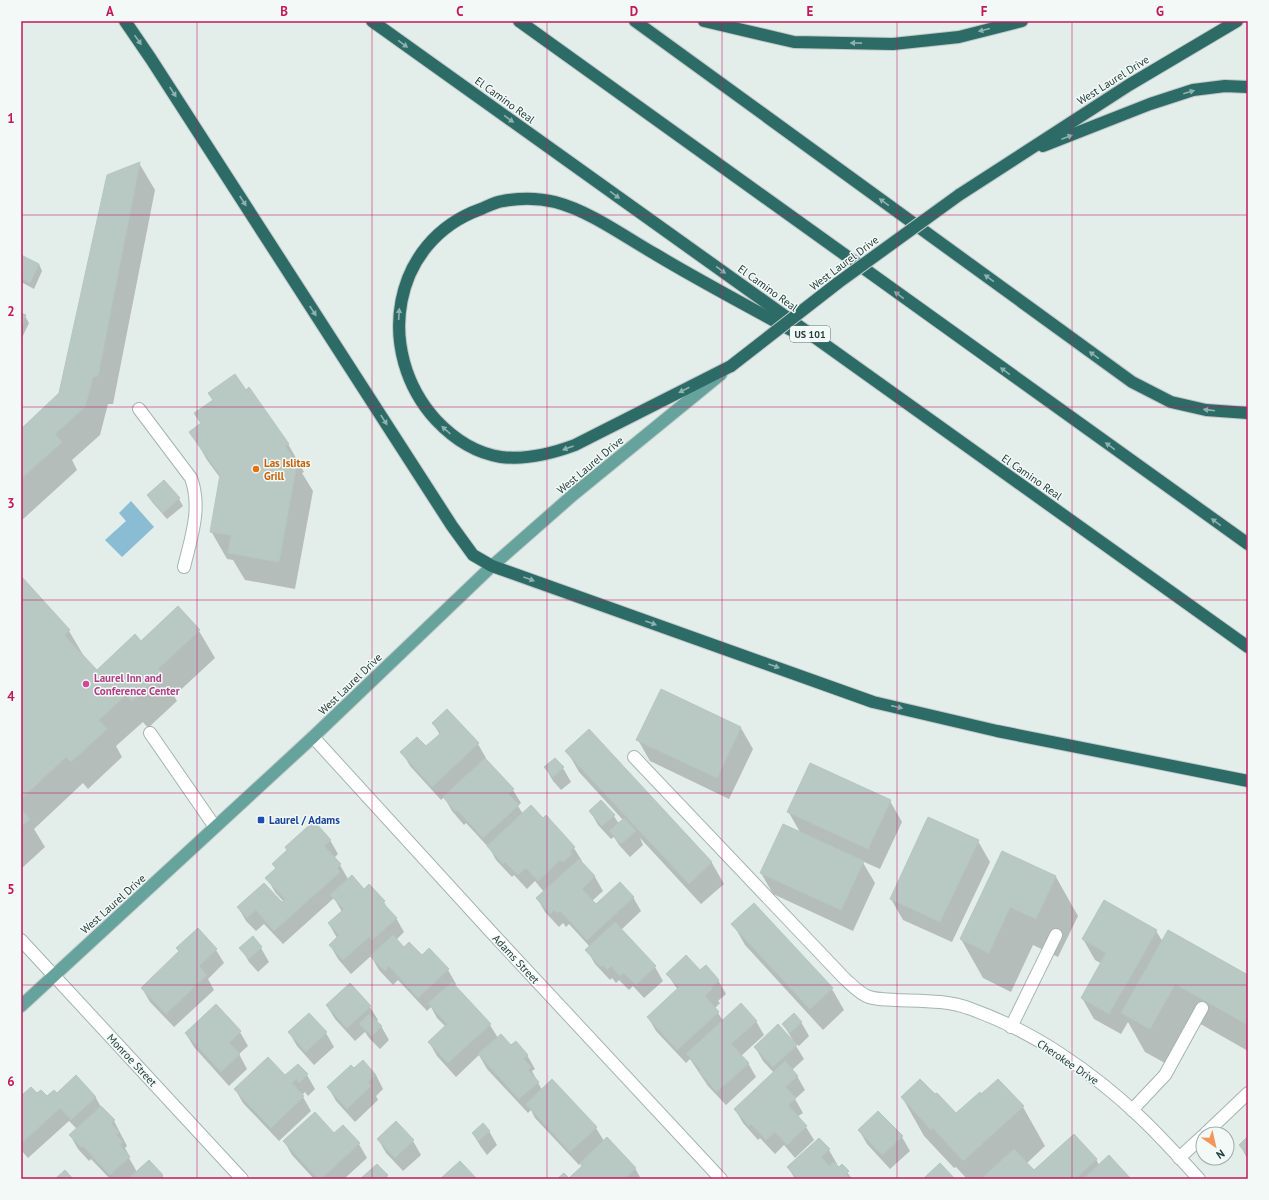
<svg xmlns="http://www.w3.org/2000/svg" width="1269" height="1200" font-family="'PT Sans',sans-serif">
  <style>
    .water { fill: #8abdd3 }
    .shadow { fill: #0003 }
    .building { fill: #b8c8c3; stroke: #b5c7c2 }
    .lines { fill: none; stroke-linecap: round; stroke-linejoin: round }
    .minor-casing { stroke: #a5b5b2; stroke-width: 14 }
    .major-casing { stroke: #c1c9c8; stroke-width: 14 }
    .highway-casing { stroke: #c1c9c8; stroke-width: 14 }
    .minor { stroke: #fff; stroke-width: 12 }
    .major { stroke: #66a39c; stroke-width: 12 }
    .highway { stroke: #2d6b67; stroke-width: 12 }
    .highway-bridge-casing { stroke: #c1c9c8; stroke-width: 14; stroke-linecap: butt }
    .highway-bridge { stroke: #2d6b67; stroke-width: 12 }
    .oneway { fill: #90b2af }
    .grid { fill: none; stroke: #c2185b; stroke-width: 1; stroke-opacity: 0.55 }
    .food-dot { fill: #e8710a; stroke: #f3f9f7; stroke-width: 1.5 }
    .hotel-dot { fill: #d1479c; stroke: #f3f9f7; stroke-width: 1.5 }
    .transit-dot { fill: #1a4fb4; stroke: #f3f9f7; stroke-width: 1.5 }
    .labels { text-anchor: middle; stroke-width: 3; stroke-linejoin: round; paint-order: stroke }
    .shield { fill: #f3f9f7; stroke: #617673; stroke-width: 1 }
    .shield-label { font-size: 10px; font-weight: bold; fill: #223e3b }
    .street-label { font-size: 11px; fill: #223e3b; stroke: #f3f9f7 }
    .food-label { font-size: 11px; font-weight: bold; fill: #c56008; stroke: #f3f9f7; text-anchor: start }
    .hotel-label { font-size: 11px; font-weight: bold; fill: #b23c85; stroke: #f3f9f7; text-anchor: start }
    .transit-label { font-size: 11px; font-weight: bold; fill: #164399; stroke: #f3f9f7; text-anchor: start }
    .neatline { fill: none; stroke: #c2185b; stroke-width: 1.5 }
    .grid-label { font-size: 13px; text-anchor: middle; font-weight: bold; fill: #c2185b }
  </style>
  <rect width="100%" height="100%" fill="#e3edea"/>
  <path class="water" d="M131 501 154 527 122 557 105 540 126 521 119 513Z"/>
  <g class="shadow">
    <path d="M139 163 155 190 113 404H108L100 435 72 460 77 470 21 521V430L60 394Z"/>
    <path d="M21 256 39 264 42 271 34 289 21 282Z"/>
    <path d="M21 314 25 316 29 323 21 340Z"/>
    <path d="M246 391 288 444 304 472 302 473 313 491 295 589 245 580 233 560 227 559 211 531 221 479 207 460 191 432 201 424 195 414 213 401 209 393Z"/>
    <path d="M148 496 179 499 183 506 167 519 152 502Z"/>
    <path d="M21 577 69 631 85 658 97 671 141 642 178 608 199 631 215 658 174 696 177 701 148 728 143 722 116 746 122 757 88 789 83 783 34 829 45 847 21 869Z"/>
    <path d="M447 710 478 744 486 758 485 759 513 790 521 803 518 806 523 814 574 848 582 861 581 862 595 877 603 891 592 901 596 906 633 897 641 911 621 930 655 967 663 981 644 998 633 986 629 990 619 980 616 983 612 978 610 980 595 964 587 950 590 947 569 924 566 927 563 923 559 927 545 912 537 898 544 892 535 881 527 889 514 875 512 877 496 860 490 849 466 823 464 825 452 811 444 797 441 800 410 766 402 752 425 747 440 735 433 723Z"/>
    <path d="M741 728 753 749 729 799 650 761 638 740Z"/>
    <path d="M589 731 712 863 724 884 701 904 640 838 643 845 630 857 619 845 614 837 611 839 598 825 590 811 614 816 619 824 623 820 579 772 567 751Z"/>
    <path d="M555 759 563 768 571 782 561 790 553 781 545 767Z"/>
    <path d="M890 801 902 822 880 869 862 861 875 883 853 931 773 894 761 873 801 834 788 811Z"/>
    <path d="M330 840 338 854 334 858 340 865 348 879 364 890 369 886 384 902 390 913 396 918 404 932 396 940 404 949 422 957 429 950 448 970 456 984 454 986 490 1025 498 1038 527 1055 535 1069 532 1071 542 1090 552 1081 596 1128 604 1141 635 1168 641 1179H570L583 1167 581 1163 579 1165 535 1118 531 1110 528 1113 487 1069 479 1055 456 1077 437 1056 429 1042 446 1027 437 1018 431 1007 427 1011 398 980 393 985 379 970 371 956 351 974 338 959 330 945 337 938 329 924 342 912 334 898 283 944 264 924 256 931 246 921 238 907 282 904 284 902 275 892 267 878 276 870 273 864Z"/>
    <path d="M978 841 990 862 952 942 903 920 891 899Z"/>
    <path d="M1002 852 1056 877 1078 916 1058 957 1033 945 1011 992 983 978 961 939Z"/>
    <path d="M754 904 832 989 844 1010 823 1030 745 945 733 924Z"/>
    <path d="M1156 931 1163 942 1248 976V1051L1197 1022 1172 1067 1145 1052 1128 1022 1121 1034 1094 1019 1082 998 1102 964 1095 960 1083 939Z"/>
    <path d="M252 938 261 948 269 962 258 972 249 962 241 948Z"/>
    <path d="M216 950 224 963 208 979 214 990 174 1027 150 1002 142 988 180 952Z"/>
    <path d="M700 971 718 980 726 994 718 1001 720 1003 715 1008 723 1021H756L764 1035 741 1056 748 1063 756 1077 726 1105 708 1086 690 1059 686 1063 656 1031 648 1017 678 990 667 974Z"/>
    <path d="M216 1006 240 1032 248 1046 239 1054 247 1069 229 1086 194 1047 186 1034Z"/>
    <path d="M327 1006 370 1007 378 1020 376 1022 381 1026 389 1040 380 1049 369 1038 365 1032 355 1041 335 1019Z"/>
    <path d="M801 1022 809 1036 799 1046 793 1041 804 1059 792 1070 797 1076 805 1090 795 1099 803 1113 797 1117 806 1127 814 1140 795 1158 784 1145 775 1154 760 1138 758 1140 743 1123 735 1109 774 1073 763 1061 755 1047 794 1042 783 1024Z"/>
    <path d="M289 1032 326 1033 334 1047 314 1065 297 1046Z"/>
    <path d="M354 1070 376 1075 383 1089 376 1096 378 1100 355 1122 336 1101 328 1087Z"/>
    <path d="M307 1075 315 1089 308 1096 305 1092 302 1095 311 1111 279 1141 243 1103 235 1089 285 1076Z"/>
    <path d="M76 1077 96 1098 101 1107 114 1121 127 1146 125 1148 130 1157 129 1158 137 1172 162 1175 164 1179H110L91 1159 89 1161 78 1149 70 1135 77 1129 69 1121 28 1158 21 1150V1098L37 1095 47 1098 57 1094Z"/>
    <path d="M981 1096 1023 1107 1045 1146 1026 1164 1034 1172 1096 1159 1099 1165 1129 1179H967L956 1167 954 1168 924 1136 902 1097 956 1115Z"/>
    <path d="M396 1122 413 1141 421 1155 403 1171 386 1153 378 1139Z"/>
    <path d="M859 1130 902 1137 910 1151 890 1169 867 1144Z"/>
    <path d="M489 1131 497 1145 487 1155 481 1147 473 1134Z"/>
    <path d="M1248 1138V1160L1240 1145Z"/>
    <path d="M819 1139 829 1150 837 1164 836 1165 839 1168 842 1165 852 1179H795L788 1167Z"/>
    <path d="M284 1141 359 1144 367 1158 344 1179H314L292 1155Z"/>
    <path d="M387 1176 389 1179H361Z"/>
  </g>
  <g class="building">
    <path d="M140 162 98 376 93 377 85 407 55 434 62 442 21 479V429L59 393 107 175Z"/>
    <path d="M21 255 39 264 30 283 21 278Z"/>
    <path d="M21 313 26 315 21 326Z"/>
    <path d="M235 374 246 390 249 387 289 444 285 446 297 463 279 562 228 553 231 535 210 532 220 475 189 432 201 423 194 413 213 400 208 393Z"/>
    <path d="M164 480 180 498 163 513 147 495Z"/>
    <path d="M21 576 70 630 64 635 97 670 135 634 141 641 178 606 200 630 158 669 162 673 132 701 126 695 99 720 107 729 71 762 66 757 21 799Z"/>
    <path d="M661 689 741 727 717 778 636 740Z"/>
    <path d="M447 709 479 743 432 787 400 752 417 737 426 746 441 733 432 723Z"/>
    <path d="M589 729 712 862 689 884 565 751Z"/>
    <path d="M485 758 514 789 508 794 519 805 483 838 457 810 456 812 443 797Z"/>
    <path d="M555 758 564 767 553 777 544 767Z"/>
    <path d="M810 763 891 800 868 849 787 812Z"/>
    <path d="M601 800 615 815 602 826 589 811Z"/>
    <path d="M531 805 543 818 546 815 575 847 570 851 572 854 563 862 560 860 538 881 526 868 518 875 505 862 503 864 487 846Z"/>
    <path d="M21 809 30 819 21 827Z"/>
    <path d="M928 817 979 840 940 922 890 899Z"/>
    <path d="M624 818 636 831 621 844 609 831Z"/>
    <path d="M314 821 331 840 324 846 341 864 337 868 340 872 274 931 256 910 247 918 237 907 264 883 282 902 285 899 265 878 276 868 272 864 287 850 285 847Z"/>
    <path d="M783 824 864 861 841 910 760 873Z"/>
    <path d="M1002 851 1056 876 1036 919 1010 907 989 953 960 939Z"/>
    <path d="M579 859 595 876 582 889 596 904 620 882 634 897 587 940 560 911 557 913 554 910 550 914 536 898Z"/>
    <path d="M352 875 364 889 369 884 385 901 383 903 397 918 372 940 369 937 343 960 329 945 339 935 328 923 344 909 330 895Z"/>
    <path d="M1104 900 1157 930 1109 1014 1081 998 1106 953 1082 939Z"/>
    <path d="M754 903 833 988 810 1009 731 924Z"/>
    <path d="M615 922 656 966 636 985 624 973 620 976 611 966 607 970 603 965 601 967 585 950Z"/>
    <path d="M198 928 217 949 199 966 207 975 166 1014 141 988 179 951 176 948Z"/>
    <path d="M1168 930 1248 975V1025L1175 984 1150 1029 1121 1013Z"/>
    <path d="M393 935 404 947 409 942 422 955 429 948 449 969 418 998 389 966 385 971 370 956Z"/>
    <path d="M253 936 262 947 249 959 239 948Z"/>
    <path d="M686 955 700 970 706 965 719 980 711 987 712 989 705 996 719 1012 677 1050 647 1017 679 987 666 974Z"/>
    <path d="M452 982 491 1024 448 1063 428 1042 447 1024 428 1003Z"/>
    <path d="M350 983 371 1006 347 1028 326 1005Z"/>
    <path d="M741 1003 757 1021 731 1044 749 1063 717 1092 699 1072 701 1070 686 1054Z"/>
    <path d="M216 1004 241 1031 229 1043 240 1054 221 1072 185 1033Z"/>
    <path d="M309 1013 327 1032 306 1052 288 1032Z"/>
    <path d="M794 1013 802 1022 790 1033 782 1024Z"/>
    <path d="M369 1014 382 1026 372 1036 359 1024Z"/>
    <path d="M778 1024 797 1045 773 1067 754 1047Z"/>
    <path d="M501 1034 511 1045 516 1041 528 1055 523 1059 531 1067 528 1070 539 1082 519 1099 478 1054Z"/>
    <path d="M268 1057 285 1075 298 1064 308 1074 299 1083 296 1079 292 1083 304 1096 271 1128 234 1089Z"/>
    <path d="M363 1060 376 1075 368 1082 371 1086 347 1109 327 1087 351 1065 354 1068Z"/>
    <path d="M785 1061 798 1076 785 1087 796 1098 788 1105 807 1126 787 1145 775 1132 766 1140 751 1124 749 1126 734 1109Z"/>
    <path d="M76 1075 96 1097 71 1120 60 1108 21 1144V1096L31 1087 37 1093 41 1090 47 1096 54 1090 57 1093Z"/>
    <path d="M552 1079 597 1127 570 1152 526 1104Z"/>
    <path d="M920 1079 935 1094 937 1093 956 1113 980 1092 981 1094 998 1079 1024 1106 963 1161 933 1128 931 1130 901 1097Z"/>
    <path d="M101 1106 115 1120 111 1123 119 1132 116 1135 123 1142 120 1145 130 1157 110 1175 83 1146 81 1147 69 1135Z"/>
    <path d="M878 1111 903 1136 882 1155 858 1130Z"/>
    <path d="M315 1112 334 1133 343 1125 360 1143 321 1179H318L283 1141Z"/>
    <path d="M396 1121 414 1140 395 1158 377 1139Z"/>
    <path d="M483 1123 490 1131 479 1141 472 1133Z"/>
    <path d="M1074 1134 1097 1159 1075 1179H981L1014 1149 1034 1170Z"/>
    <path d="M1248 1136V1155L1239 1145Z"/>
    <path d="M607 1137 636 1168 624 1179H557L564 1173 569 1178 582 1166 580 1163Z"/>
    <path d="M819 1138 830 1149 821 1157 829 1166 834 1162 839 1167 842 1164 849 1171 846 1174 850 1179H798L787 1167Z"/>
    <path d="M1109 1155 1131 1179H1083Z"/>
    <path d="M149 1160 163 1175 160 1177 162 1179H128Z"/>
    <path d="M460 1161 477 1179H440Z"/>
    <path d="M940 1163 955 1179H923Z"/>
    <path d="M377 1164 388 1175 383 1179H360Z"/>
    <path d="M65 1170 73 1179H55Z"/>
  </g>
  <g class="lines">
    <defs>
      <g id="minor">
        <path d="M139 409 191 478C202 508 191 538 184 567"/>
        <path d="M150 733 215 827"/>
        <path d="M313 737 492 933 721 1179"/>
        <path d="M634 757 845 979C852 985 860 994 869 997 878 1000 887 999 896 1000 922 1001 947 1000 971 1009 1033 1031 1093 1072 1141 1118 1161 1137 1180 1158 1199 1179"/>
        <path d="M21 940 242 1179"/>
        <path d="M1011 1027 1056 935"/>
        <path d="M1132 1110 1165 1075 1202 1008"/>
        <path d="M1205 1134 1248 1093"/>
        <path d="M1179 1158 1203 1136"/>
      </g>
      <path id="major" d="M21 1006 313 737 492 566 574 494 721 374"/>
      <g id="highway">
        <path d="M125 21 151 59 452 526 473 555 492 566 873 702 997 731 1248 781"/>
        <path d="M372 21 1248 647"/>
        <path d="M519 21 1248 544"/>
        <path d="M635 21 1132 382 1171 402 1206 410 1248 413"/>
        <path d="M704 21 794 42 893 44 959 37 1022 21"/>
        <path d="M1043 146 1150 104 1193 90 1225 86 1248 87"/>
        <path d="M959 195 1129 85 1237 21"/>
        <path d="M731 366 575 445C551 454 526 460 501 457 475 453 453 438 436 420 374 352 391 241 481 209 488 206 495 202 503 201 519 198 539 198 555 202 590 211 625 237 655 254 700 281 746 305 791 330"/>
      </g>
    </defs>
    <use href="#minor" class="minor-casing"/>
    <use href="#major" class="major-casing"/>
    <use href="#highway" class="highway-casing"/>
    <use href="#minor" class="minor"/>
    <use href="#major" class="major"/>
    <use href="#highway" class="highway"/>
    <defs>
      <path id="highway-bridge" d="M731 366 839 282 959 195"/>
    </defs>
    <use href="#highway-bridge" class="highway-bridge-casing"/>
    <use href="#highway-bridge" class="highway-bridge"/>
  </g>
  <defs><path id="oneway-solid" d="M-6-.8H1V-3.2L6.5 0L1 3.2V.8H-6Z"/></defs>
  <g class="oneway">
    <use href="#oneway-solid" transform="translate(984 30) rotate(166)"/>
    <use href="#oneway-solid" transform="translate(138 40) rotate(55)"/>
    <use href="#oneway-solid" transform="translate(856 43) rotate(-179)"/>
    <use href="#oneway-solid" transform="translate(403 44) rotate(36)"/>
    <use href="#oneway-solid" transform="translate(173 92) rotate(57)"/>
    <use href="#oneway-solid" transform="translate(1189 92) rotate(-16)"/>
    <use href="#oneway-solid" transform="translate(509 119) rotate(36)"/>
    <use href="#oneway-solid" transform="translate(1067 137) rotate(-21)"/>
    <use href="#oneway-solid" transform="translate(615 195) rotate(36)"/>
    <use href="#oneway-solid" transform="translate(243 201) rotate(57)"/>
    <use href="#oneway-solid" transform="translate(884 202) rotate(-144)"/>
    <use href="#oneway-solid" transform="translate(721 270) rotate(36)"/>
    <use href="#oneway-solid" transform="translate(989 278) rotate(-144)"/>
    <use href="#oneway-solid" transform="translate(899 295) rotate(-144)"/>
    <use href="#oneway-solid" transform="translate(313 311) rotate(57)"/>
    <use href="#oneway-solid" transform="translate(399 314) rotate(-87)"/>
    <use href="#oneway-solid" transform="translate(1094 355) rotate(-144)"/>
    <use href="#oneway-solid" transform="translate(1005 371) rotate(-144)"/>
    <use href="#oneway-solid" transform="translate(684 390) rotate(153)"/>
    <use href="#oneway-solid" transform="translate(1209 410) rotate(-173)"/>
    <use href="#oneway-solid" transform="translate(384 420) rotate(57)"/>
    <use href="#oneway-solid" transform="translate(446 430) rotate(-138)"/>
    <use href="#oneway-solid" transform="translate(1110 446) rotate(-144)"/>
    <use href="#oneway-solid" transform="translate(568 448) rotate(160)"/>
    <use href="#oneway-solid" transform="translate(1216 522) rotate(-144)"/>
    <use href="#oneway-solid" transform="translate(529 579) rotate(20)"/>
    <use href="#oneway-solid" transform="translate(651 623) rotate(20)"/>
    <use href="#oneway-solid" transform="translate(774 666) rotate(20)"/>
    <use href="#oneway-solid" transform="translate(897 707) rotate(13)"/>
  </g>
  <path class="grid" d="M197 21V1179M372 21V1179M547 21V1179M722 21V1179M897 21V1179M1072 21V1179M21 215H1248M21 407H1248M21 600H1248M21 793H1248M21 985H1248"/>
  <circle class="food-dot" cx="256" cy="469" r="4"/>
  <circle class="hotel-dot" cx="86" cy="684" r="4"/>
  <rect class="transit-dot" x="257" y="816" width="8" height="8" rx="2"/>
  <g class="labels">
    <rect class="shield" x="790" y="326" width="40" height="16" rx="3"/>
    <g class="shield-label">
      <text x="810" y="338">US 101</text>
    </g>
    <g class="street-label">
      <text transform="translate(1113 80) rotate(-32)" y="4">West Laurel Drive</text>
      <text transform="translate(505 100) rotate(36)" y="4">El Camino Real</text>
      <text transform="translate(844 263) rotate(-37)" y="4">West Laurel Drive</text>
      <text transform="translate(768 288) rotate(36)" y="4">El Camino Real</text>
      <text transform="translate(590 465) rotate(-40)" y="4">West Laurel Drive</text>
      <text transform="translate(1032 477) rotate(35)" y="4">El Camino Real</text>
      <text transform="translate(350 684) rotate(-44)" y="4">West Laurel Drive</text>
      <text transform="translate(113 904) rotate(-42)" y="4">West Laurel Drive</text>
      <text transform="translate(516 959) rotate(47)" y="4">Adams Street</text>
      <text transform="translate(132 1060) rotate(47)" y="4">Monroe Street</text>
      <text transform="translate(1068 1062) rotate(34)" y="4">Cherokee Drive</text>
    </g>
    <g class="food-label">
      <text x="264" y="467">Las Islitas<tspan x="264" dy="13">Grill</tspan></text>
    </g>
    <g class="hotel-label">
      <text x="94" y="682">Laurel Inn and<tspan x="94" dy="13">Conference Center</tspan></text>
    </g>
    <g class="transit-label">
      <text x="269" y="824">Laurel / Adams</text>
    </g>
  </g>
  <rect width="1269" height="1200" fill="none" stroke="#f3f9f7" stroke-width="44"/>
  <g transform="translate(1215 1146) rotate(146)"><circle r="19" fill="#f3f9f7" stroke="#9faeac"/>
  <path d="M0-3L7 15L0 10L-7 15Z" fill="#f49559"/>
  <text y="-6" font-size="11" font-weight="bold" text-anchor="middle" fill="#223e3b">N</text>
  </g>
  <rect x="22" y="22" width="1225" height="1156" class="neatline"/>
  <g class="grid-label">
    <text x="110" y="16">A</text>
    <text x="284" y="16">B</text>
    <text x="460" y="16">C</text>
    <text x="634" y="16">D</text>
    <text x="810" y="16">E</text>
    <text x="984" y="16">F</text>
    <text x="1160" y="16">G</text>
    <text x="11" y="123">1</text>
    <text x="11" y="316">2</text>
    <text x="11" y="508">3</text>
    <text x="11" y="701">4</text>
    <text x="11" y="894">5</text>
    <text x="11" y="1086">6</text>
  </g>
</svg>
